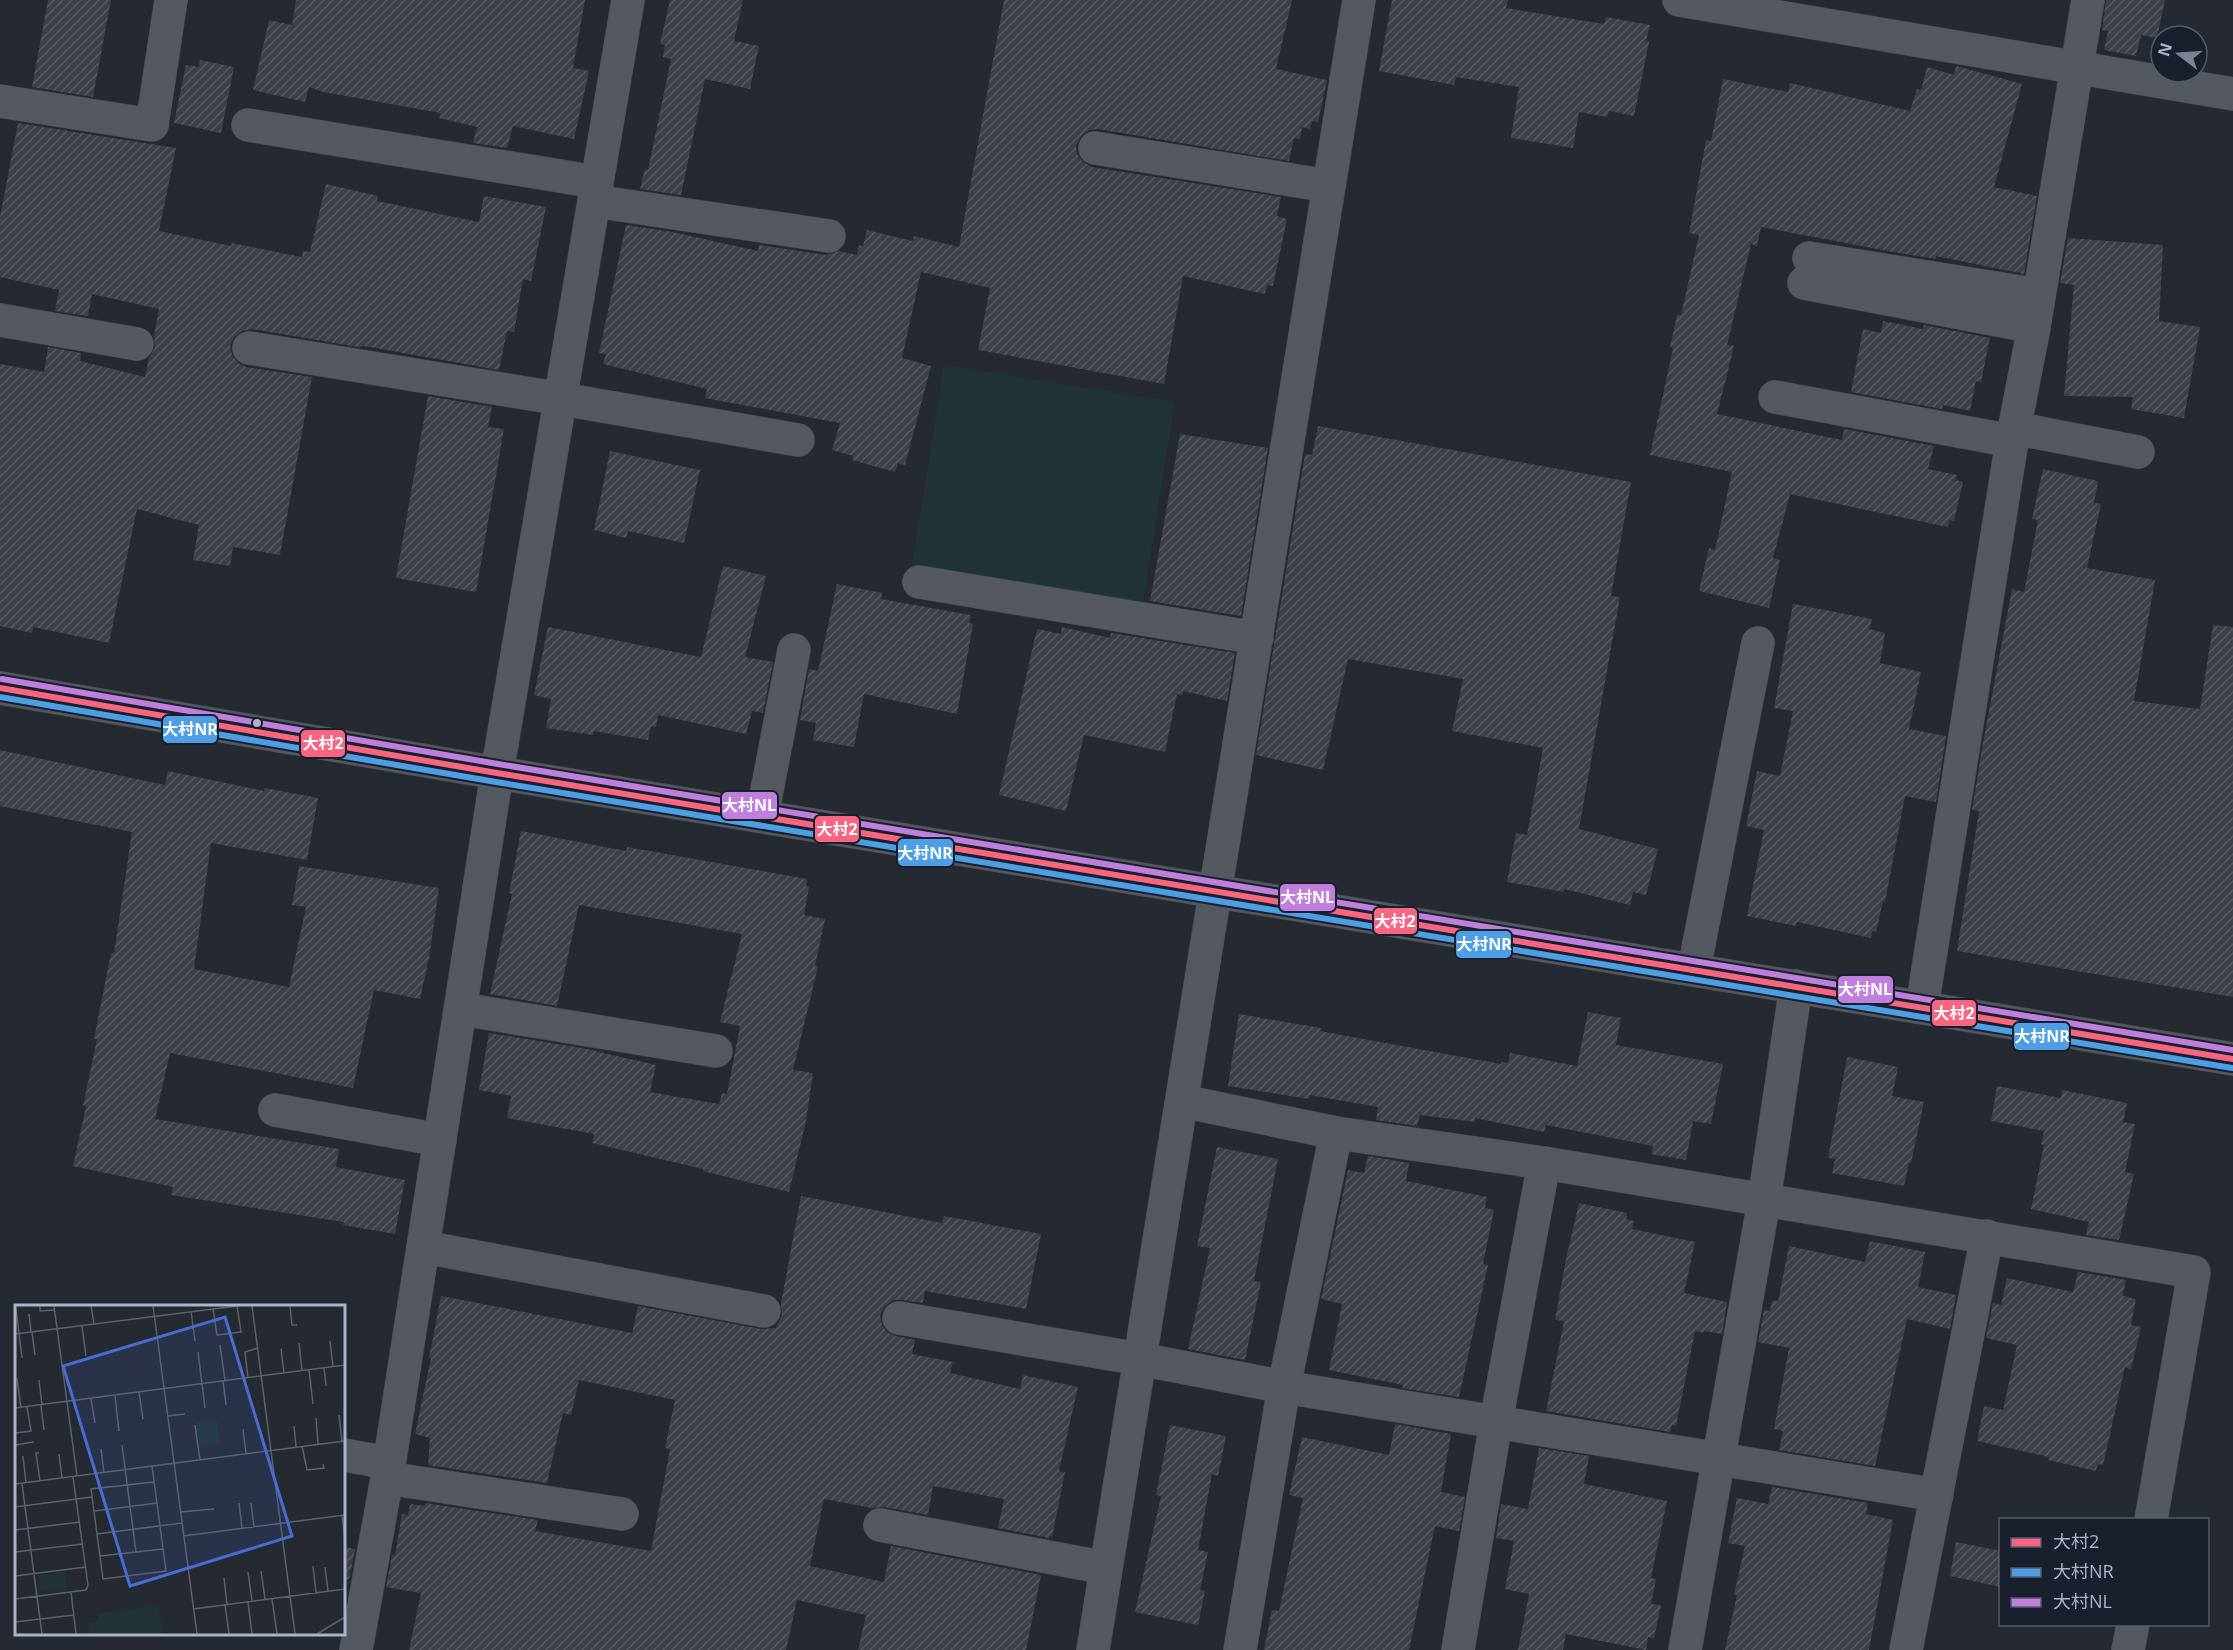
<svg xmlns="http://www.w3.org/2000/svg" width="2233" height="1650" font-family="'Open Sans','Noto Sans JP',sans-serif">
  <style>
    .green { fill: #223338 }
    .building { fill: url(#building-hatch) }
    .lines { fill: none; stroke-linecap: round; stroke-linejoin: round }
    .minor-casing { stroke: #40444b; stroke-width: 34 }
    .tertiary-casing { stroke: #40444b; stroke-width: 34 }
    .minor { stroke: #545860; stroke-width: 33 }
    .tertiary { stroke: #545860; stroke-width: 33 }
    .bus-1-casing { stroke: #181f2d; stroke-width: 10 }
    .bus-2-casing { stroke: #181f2d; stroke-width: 10 }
    .bus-3-casing { stroke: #181f2d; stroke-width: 10 }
    .bus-1 { stroke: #fa6682; stroke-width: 6 }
    .bus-2 { stroke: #4d9ee5; stroke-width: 6 }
    .bus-3 { stroke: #c07fdc; stroke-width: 6 }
    .bus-dot { fill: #adb4c5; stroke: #181f2d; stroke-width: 2 }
    .inset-road { fill: none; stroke: #5b616d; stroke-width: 1.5 }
    .view { fill: #486dd2; fill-opacity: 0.15; stroke: #486dd2; stroke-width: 3 }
    .inset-edge { fill: none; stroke: #adb4c5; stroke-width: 3 }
    .line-badge { stroke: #181f2d; stroke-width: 2 }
    .badge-label { font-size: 16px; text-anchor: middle; font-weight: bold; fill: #fff }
  </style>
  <defs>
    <pattern id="building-hatch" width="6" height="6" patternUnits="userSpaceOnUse" patternTransform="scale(1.5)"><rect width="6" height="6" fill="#3c4049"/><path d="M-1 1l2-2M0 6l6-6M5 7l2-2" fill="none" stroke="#565962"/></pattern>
  </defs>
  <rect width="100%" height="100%" fill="#252932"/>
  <path class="green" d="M944 365 1175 402 1143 602 912 566Z"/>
  <g class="building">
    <path d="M48 0H111L93 97 32 87Z"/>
    <path d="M296 0H585L573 68 589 71 574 139 513 126 507 148 473 143 477 127 439 118 441 113 323 92 309 87 305 102 253 90 269 20 292 25Z"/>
    <path d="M670 0H743L734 41 759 46 750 89 705 79 681 195 640 189 645 168 648 170 671 59 663 57 665 45 660 44Z"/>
    <path d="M1004 0H1292L1276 69 1327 80 1318 122 1312 121 1310 129 1302 127 1300 139 1294 138 1289 161 1098 129 1089 130 1081 136 1076 146 1077 154 1083 162 1092 167 1281 197 1277 216 1287 219 1273 286 1267 285 1265 294 1183 276 1164 384 978 350 990 288 921 272 902 358 931 366 905 465 898 463 895 472 852 460 853 456 832 450 840 423 705 398 707 389 603 364 606 354 599 353 626 225 673 232 758 251 759 245 826 255 839 251 857 255 859 245 863 246 867 230 913 241 914 236 959 247Z"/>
    <path d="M1392 0H1508L1506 8 1604 24 1606 17 1650 25 1646 41 1649 42 1634 116 1609 111 1607 117 1579 112 1573 148 1511 138 1519 87 1456 77 1454 85 1379 71Z"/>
    <path d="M2106 0H2165L2157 38 2141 35 2136 56 2104 50 2108 31 2102 30Z"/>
    <path d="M200 60 234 67 221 133 174 123 186 65 199 67Z"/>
    <path d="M1956 66 2022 84 1994 187 2037 196 2024 274 1936 256V259L1899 253 1761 227 1757 246 1751 244 1727 345 1734 346 1717 414 1842 440 1844 429 1934 446 1928 469 1957 475 1956 480 1963 482 1954 521 1950 520 1948 527 1790 494 1773 558 1780 560 1769 608 1699 591 1709 548 1715 550 1732 472 1650 455 1673 348 1670 347 1677 315H1681L1699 235 1689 233 1706 140 1711 141 1723 79 1788 92 1790 83 1910 111 1917 89 1921 90 1927 67 1954 75Z"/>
    <path d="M18 123 176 148 159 231 231 246 232 243 302 257 303 251 310 252 326 184 378 196 377 201 479 222 484 196 546 207 531 281 523 279 514 332 507 331 499 370 364 346 358 347 252 329 242 331 234 337 230 346 232 355 238 363 246 367 312 377 280 555 233 547 230 566 193 560 199 525 137 509 109 643 33 627 32 633 0 626V364L44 372 48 347 81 353 80 361 145 377 149 358 155 348 154 336 159 309 92 294 88 316 55 311 59 290 0 277V217Z"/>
    <path d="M2068 238 2163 245 2159 321 2200 327 2184 418 2131 409 2133 397 2064 396 2074 285 2060 283Z"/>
    <path d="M1883 321 1923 329 1924 325 1990 338 1981 382 1976 381 1970 411 1943 405 1942 409 1851 392 1863 329 1881 333Z"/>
    <path d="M428 396 492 407 488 427 504 429 476 592 396 578Z"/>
    <path d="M1318 426 1631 482 1611 596 1620 597 1579 829 1658 849 1646 895 1633 892 1630 905 1564 889V892L1507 882 1516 833 1527 835 1543 748 1452 731 1463 679 1348 659 1323 770 1256 755 1305 454 1312 455Z"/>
    <path d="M1180 434 1268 448 1241 616 1150 601Z"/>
    <path d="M610 451 700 470 684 543 628 531 626 538 594 530Z"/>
    <path d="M2043 469 2098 481 2094 503 2101 504 2087 568 2155 580 2134 701 2200 709 2213 625 2233 627V997L1957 951 1979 811 1972 810 1983 743 2012 589 2024 592 2038 520 2032 519Z"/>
    <path d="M723 566 766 576 745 657 773 662 763 713 752 711 746 734 658 715 656 727 651 726 648 740 594 731 593 735 546 728 551 699 534 695 548 627 701 657Z"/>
    <path d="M837 584 882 593 881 599 971 615 969 623 973 624 957 714 864 694 854 747 813 740 816 723 800 720 809 669 818 671Z"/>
    <path d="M1793 604 1872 619 1869 629 1885 633 1880 663 1921 672 1909 729 1946 736 1936 802 1905 796 1885 902 1883 901 1876 932 1872 931 1871 938 1797 922 1796 926 1747 916 1764 830 1746 826 1757 771 1780 776 1793 711 1774 708Z"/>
    <path d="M1062 627 1110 638 1111 633 1235 653 1227 701 1183 691V695L1177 694 1165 752 1084 735 1066 811 999 795 1037 629 1061 634Z"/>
    <path d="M0 750 165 785 168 771 264 791 265 788 318 798 307 860 211 843 194 969 289 987 306 907 292 905 299 866 439 888 429 958 420 999 374 990 353 1088 170 1053 155 1119 339 1149 336 1167 405 1180 395 1234 343 1225 344 1222 171 1195 173 1187 73 1166 86 1106H83L97 1039H94L111 953H114L132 832 0 806Z"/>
    <path d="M521 831 626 851 627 847 807 879 806 886 809 887 804 915 825 919 815 966 818 967 793 1070 813 1073 806 1121 789 1192 703 1171V1169L592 1143 594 1134 507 1118 511 1096 479 1090 489 1033 582 1048 656 1065 650 1092 719 1104 722 1093 727 1094 740 1026 720 1022 742 934 579 905 557 1006 490 994 512 894 509 893Z"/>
    <path d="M1588 1012 1621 1018 1616 1045 1723 1064 1711 1124 1693 1121 1686 1160 1651 1154 1653 1146 1546 1125 1544 1132 1475 1118V1122L1420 1115 1417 1126 1376 1120 1378 1107 1310 1095 1309 1099 1228 1086 1239 1014 1321 1028 1320 1031 1501 1064 1502 1062 1508 1063 1510 1053 1577 1066Z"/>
    <path d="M1847 1057 1898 1067 1892 1096 1924 1102 1911 1163H1909L1904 1186 1832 1173 1835 1159 1828 1158Z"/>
    <path d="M1997 1086 2061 1098 2062 1090 2127 1103 2123 1122 2135 1124 2125 1172 2134 1174 2119 1240 2086 1235 2089 1222 2031 1209 2044 1145 2041 1144 2044 1131 1991 1121Z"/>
    <path d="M1217 1147 1278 1159 1254 1281 1261 1282 1245 1360 1188 1349 1210 1248 1197 1246Z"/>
    <path d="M1368 1156 1409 1163 1406 1181 1487 1197 1485 1208 1494 1210 1483 1264 1488 1265 1459 1397 1402 1388 1403 1385 1329 1370 1342 1304 1321 1299 1348 1170 1364 1173Z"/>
    <path d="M801 1196 942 1223 944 1216 1041 1234 1026 1309 925 1291 923 1303 902 1300H893L884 1307 880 1315 882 1325 888 1333 896 1336 915 1340 912 1354 953 1362 950 1373 1020 1389 1023 1375 1078 1387 1059 1471 1065 1472 1052 1537 1049 1536V1538L998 1528 1004 1499 933 1486 928 1515 884 1507 872 1508 824 1499 810 1566 884 1582 891 1546 1041 1575 1026 1650H858L866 1615 797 1600 786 1650H409L421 1593 386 1587 392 1555H395L402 1514 408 1515 410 1504 425 1506V1503L538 1520 535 1531 651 1551 670 1449 665 1448 675 1400 579 1380 571 1415 563 1413 547 1483 428 1465 430 1438 415 1434 431 1358H429L441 1296 632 1333 638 1306 761 1329 776 1328 782 1315 781 1303Z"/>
    <path d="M1579 1203 1627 1213 1626 1219 1634 1221 1632 1229 1695 1242 1684 1293 1727 1302 1722 1334 1704 1331V1333L1695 1331 1676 1426 1672 1425 1670 1432 1546 1411 1564 1321 1555 1320 1566 1259Z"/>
    <path d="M1870 1241 1925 1252 1918 1287 1956 1295 1950 1329 1907 1319 1875 1466 1779 1450 1783 1431 1774 1429 1789 1348 1758 1342 1764 1310 1770 1311 1772 1300 1778 1301 1789 1246 1865 1262Z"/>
    <path d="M2078 1272 2126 1280 2123 1296 2136 1299 2131 1325 2141 1327 2131 1369 2125 1367 2103 1465 2098 1464 2096 1471 2048 1460 2049 1457 1977 1441 1984 1406 2003 1410 2017 1345 1986 1338 1993 1303 2001 1305 2007 1278 2073 1292Z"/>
    <path d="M1395 1424 1451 1434 1441 1492 1465 1497 1459 1531 1435 1526 1409 1650H1264L1272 1610 1279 1611 1303 1498 1289 1495 1302 1437 1389 1455Z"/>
    <path d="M1170 1425 1226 1436 1218 1476 1212 1474 1198 1550 1208 1552 1200 1590 1205 1591 1198 1625 1135 1612 1161 1496 1156 1495Z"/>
    <path d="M1539 1448 1589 1456 1584 1484 1667 1501 1651 1578 1656 1579 1651 1604 1661 1605 1654 1638 1648 1637 1646 1650 1566 1634 1563 1650H1518L1529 1594 1505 1589 1514 1541 1496 1538 1501 1504 1528 1509Z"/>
    <path d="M1772 1487 1868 1503 1866 1514 1893 1520 1869 1650H1725L1737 1595 1734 1594 1745 1546 1728 1543 1737 1498 1768 1504Z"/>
    <path d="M1956 1542 2001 1551V1587L1950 1576Z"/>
    <path d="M344 1547 355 1549 349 1580 344 1579Z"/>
  </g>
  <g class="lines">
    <defs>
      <g id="minor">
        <path d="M1679 0 2233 94"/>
        <path d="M0 101 152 125 171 0"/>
        <path d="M248 125 596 182"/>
        <path d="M1095 148 1329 186"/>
        <path d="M594 201 829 236"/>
        <path d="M1809 258 2039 295"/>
        <path d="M1804 283 2034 327"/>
        <path d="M0 320 137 344"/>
        <path d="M249 348 562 399 798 440"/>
        <path d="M1775 397 2012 441"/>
        <path d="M2014 428 2138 452"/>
        <path d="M919 582 1257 638"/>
        <path d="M762 816 794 650"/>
        <path d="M1694 969 1758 643"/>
        <path d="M1922 1007 2012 441 2034 327 2088 0"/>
        <path d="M461 1009 716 1051"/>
        <path d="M1182 1101 1336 1133 1544 1163 2194 1272 2151 1520"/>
        <path d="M275 1110 440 1140"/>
        <path d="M424 1247 764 1311"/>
        <path d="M899 1318 1140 1359 1284 1387 1937 1495"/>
        <path d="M344 1455 389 1463"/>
        <path d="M387 1478 622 1514"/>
        <path d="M880 1525 1106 1568"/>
        <path d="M356 1650 387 1478 497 773 628 0"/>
        <path d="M1093 1650 1359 0"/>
        <path d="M1240 1650 1284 1387 1336 1133"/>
        <path d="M1458 1650 1496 1422 1544 1163"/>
        <path d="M1685 1650 1764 1201 1796 986"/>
        <path d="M1906 1650 1987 1236"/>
        <path d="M2128 1650 2133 1624"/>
      </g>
      <path id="tertiary" d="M0 688 497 773 2233 1059"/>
    </defs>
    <use href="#minor" class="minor-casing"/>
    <use href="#tertiary" class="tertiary-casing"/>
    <use href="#minor" class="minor"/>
    <use href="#tertiary" class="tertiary"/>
    <defs>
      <path id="bus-1" d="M0 688 497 773 2233 1059"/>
      <path id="bus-2" d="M0 697 496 782 2232 1068"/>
      <path id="bus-3" d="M2 679 498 764 2233 1050"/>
    </defs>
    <use href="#bus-1" class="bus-1-casing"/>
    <use href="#bus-2" class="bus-2-casing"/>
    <use href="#bus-3" class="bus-3-casing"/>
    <use href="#bus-1" class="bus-1"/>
    <use href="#bus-2" class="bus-2"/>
    <use href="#bus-3" class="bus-3"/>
  </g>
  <circle class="bus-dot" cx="257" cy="723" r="5"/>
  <g transform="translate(15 1305)">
    <rect width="330" height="330" fill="#252932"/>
    <path d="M202 116 205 139 185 142 181 118ZM50 267 52 285 24 286V270ZM144 300 147 329H74L73 318H80L85 308Z" fill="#223338"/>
    <path class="inset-road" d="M25 1V6L40 5M39 1 62 171M76 1 79 19M138 1 182 329M237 1 280 329M275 1 277 20H282M1 4 7 53M198 4 202 30 226 27 222 1M176 6 180 36M14 9 16 27M67 21 71 51M17 27 20 50M0 29 222 1M315 36 318 61M284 38 287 66M205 40 210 76M266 44 269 68M183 47 190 103M309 63 311 81M294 65 298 99M2 73 6 103M233 73 230 47 243 43M24 75 27 100M208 76 211 100M124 87 128 114M100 91 104 126M76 94 80 118M26 100 29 125M0 103 330 60M324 110 327 136M152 111 170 109M301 113 303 139M180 120 185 155M279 121 281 142M228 124 231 148M0 128 16 126 12 102M0 140 19 137M107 140 121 247M287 141 292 165 309 163 308 159M86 144 89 168M24 148H21L25 176M44 149 47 173M8 151 11 178M137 161 151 266 88 274 76 184 139 177M0 179 330 136M7 179 27 329M224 198 227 223M236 198 239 222M0 202 77 192M79 206 142 198M165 207 199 204M327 210 330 236M0 225 65 217M82 229 167 218M168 231 330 210M0 247 68 239M85 251 148 244M298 261 301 288M310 262 313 286M246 266 250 294M233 267 237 296M0 271 71 262M209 273 212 300M56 287 61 329M0 294 71 285 73 280 58 172M257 294 262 329M233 297 237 329M210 300 214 329M178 304 330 284M0 317 59 310M302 329 330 312"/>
    <path class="view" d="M210 12 277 231 115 281 48 61Z"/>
    <rect width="330" height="330" class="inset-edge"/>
  </g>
  <g class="line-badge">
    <rect x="162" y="715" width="56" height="29" rx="6" fill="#4d9ee5"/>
    <rect x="300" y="729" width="46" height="29" rx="6" fill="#fa6682"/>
    <rect x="721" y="791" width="57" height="29" rx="6" fill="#c07fdc"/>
    <rect x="814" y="815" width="46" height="28" rx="6" fill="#fa6682"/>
    <rect x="897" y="838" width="57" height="29" rx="6" fill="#4d9ee5"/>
    <rect x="1279" y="883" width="57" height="29" rx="6" fill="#c07fdc"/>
    <rect x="1373" y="907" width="45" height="28" rx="6" fill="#fa6682"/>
    <rect x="1455" y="930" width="57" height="29" rx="6" fill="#4d9ee5"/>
    <rect x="1837" y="975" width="57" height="29" rx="6" fill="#c07fdc"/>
    <rect x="1931" y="999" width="46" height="28" rx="6" fill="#fa6682"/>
    <rect x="2013" y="1022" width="57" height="29" rx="6" fill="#4d9ee5"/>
  </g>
  <g class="badge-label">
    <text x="190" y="735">大村NR</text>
    <text x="323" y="749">大村2</text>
    <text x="749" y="811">大村NL</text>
    <text x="837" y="835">大村2</text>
    <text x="925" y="859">大村NR</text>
    <text x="1307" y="903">大村NL</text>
    <text x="1395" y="927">大村2</text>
    <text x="1484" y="950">大村NR</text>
    <text x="1865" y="995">大村NL</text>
    <text x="1954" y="1019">大村2</text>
    <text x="2042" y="1042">大村NR</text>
  </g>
  <rect x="1999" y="1518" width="210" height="108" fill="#181f2d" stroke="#545b6a" stroke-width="1.5"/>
  <rect x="2011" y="1538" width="30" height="9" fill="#fa6682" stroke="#545b6a" stroke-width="1.5"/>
  <text x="2053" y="1548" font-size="18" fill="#adb4c5">大村2</text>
  <rect x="2011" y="1568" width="30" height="9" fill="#4d9ee5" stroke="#545b6a" stroke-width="1.5"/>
  <text x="2053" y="1578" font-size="18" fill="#adb4c5">大村NR</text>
  <rect x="2011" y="1598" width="30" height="9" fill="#c07fdc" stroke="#545b6a" stroke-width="1.5"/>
  <text x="2053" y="1608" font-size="18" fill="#adb4c5">大村NL</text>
  <g transform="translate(2179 54) rotate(287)"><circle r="28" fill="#181f2d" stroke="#545b6a" stroke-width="1.5"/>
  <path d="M0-4.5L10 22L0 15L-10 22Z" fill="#7d8392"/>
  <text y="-9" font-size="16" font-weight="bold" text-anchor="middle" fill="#adb4c5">N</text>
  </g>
</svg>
